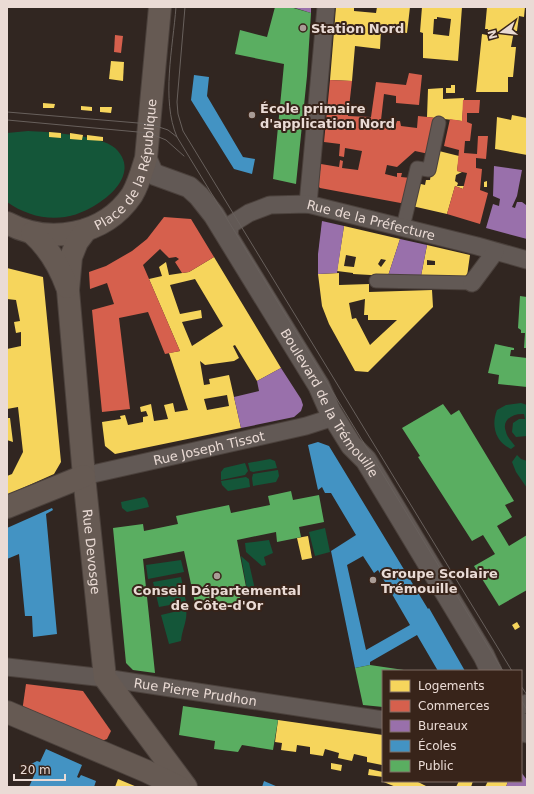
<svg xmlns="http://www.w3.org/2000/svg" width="534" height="794" font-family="'DejaVu Sans',sans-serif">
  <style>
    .green { fill: #145639 }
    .homes { fill: #f6d55c; fill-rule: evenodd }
    .shops { fill: #d6604d }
    .offices { fill: #9970ab }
    .schools { fill: #4393c3; fill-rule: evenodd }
    .public { fill: #5aae61 }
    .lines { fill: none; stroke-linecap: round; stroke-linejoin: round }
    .pedestrian-casing { stroke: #4b413c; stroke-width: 15 }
    .minor-casing { stroke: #4b413c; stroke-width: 19 }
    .tertiary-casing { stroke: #4b413c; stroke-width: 23 }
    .secondary-casing { stroke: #4b413c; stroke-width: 24 }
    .pedestrian { stroke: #625955; stroke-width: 13 }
    .minor { stroke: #625955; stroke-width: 17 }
    .tertiary { stroke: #625955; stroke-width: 21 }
    .secondary { stroke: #665a53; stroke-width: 22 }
    .tram { stroke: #68605c; stroke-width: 1 }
    .poi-dot { fill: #a99c96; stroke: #38241a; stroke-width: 1.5 }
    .labels { text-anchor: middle; stroke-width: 4; stroke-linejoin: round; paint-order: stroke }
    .poi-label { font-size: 13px; font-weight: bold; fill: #eadbd5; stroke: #38241a; text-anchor: start }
    .street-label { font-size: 13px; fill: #eadbd5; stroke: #38241a }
  </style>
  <rect width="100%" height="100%" fill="#312621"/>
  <g class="green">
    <path d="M28 131C49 132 100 135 115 148 147 178 91 214 65 217 44 220 24 214 7 202V133Z"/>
    <path d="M521 403 527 405V436L516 437 512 432 513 423 519 419H525L524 414C513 413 501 420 506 432 507 437 512 442 515 446L511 449C495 442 491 425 497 410L506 405Z"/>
    <path d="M517 455 521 459 527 461V488L516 472 512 462Z"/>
    <path d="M270 459 275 461 277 468 253 472 250 471 248 463Z"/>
    <path d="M245 463 248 471 245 475 221 480V472L224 468Z"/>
    <path d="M278 470 279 476 276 482 253 486 252 478 253 474Z"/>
    <path d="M246 477 249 479 250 487 228 491 222 485 221 481Z"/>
    <path d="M144 497 147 500 149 507 127 512 122 508 121 502Z"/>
    <path d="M325 528 330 552 315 556 309 532Z"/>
    <path d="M269 540 273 553 264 557 266 565 262 566 246 552 245 543Z"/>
    <path d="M241 556 249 563 256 594 248 595Z"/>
    <path d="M181 560 184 572 148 579 146 565Z"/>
    <path d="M181 577 186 602 159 607 153 582Z"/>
    <path d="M186 609C188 620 182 629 181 641L169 644 161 615Z"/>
  </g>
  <g class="homes">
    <path d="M336 7H354V11L376 13 377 7H410L407 33 381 30 380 49 355 46 352 81 330 80Z"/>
    <path d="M422 7H462L458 61 423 58V33L420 32ZM437 17 451 19 449 36 433 34 434 19H437Z"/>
    <path d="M487 7H525L524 17 519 16 517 31H514L511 47H516L513 77H508V92H476L482 34 487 35 488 29H485Z"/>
    <path d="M111 61 124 62 123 81 109 79Z"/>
    <path d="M451 85H455V93H446V88H451Z"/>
    <path d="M443 88V99L464 98 462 121 427 117 428 89Z"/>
    <path d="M43 103 55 104 54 108H43Z"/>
    <path d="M81 106 92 107V111L81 110Z"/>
    <path d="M100 107H112L111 113 100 112Z"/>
    <path d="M512 115 527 118V155L495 149 497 117 511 120Z"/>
    <path d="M49 132 61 133V138L49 137Z"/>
    <path d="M70 133 83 135 82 140 70 139Z"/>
    <path d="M87 135 103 137V141L87 140Z"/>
    <path d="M439 151 459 156 457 171 462 172 456 175 455 181 458 183 457 186H464L463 189 455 186 447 214 412 206 417 183 425 185 426 180H430L433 159Z"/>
    <path d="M487 181V187H484V182Z"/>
    <path d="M344 226 400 239 388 276 353 274V273L337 271ZM346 255 356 257 354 267 344 266ZM381 259 386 260 381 267 378 264Z"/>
    <path d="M427 245 470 255 467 276H421ZM427 260 435 261V265H427Z"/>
    <path d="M214 257 281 368 257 381 235 345 233 346 239 358 234 361 205 365 200 361 204 385 210 384 209 379 229 375 241 428 115 454 105 446 102 422 121 419 120 416 125 415 128 425 143 422V417L148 416 146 411 141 412 140 407 151 404 154 421 168 419 164 405 173 403 175 412 188 410 169 353 180 351 149 279 162 276 159 267 166 262 169 275 189 272ZM195 279 223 326 192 346 182 322 202 318 201 310 180 314 170 285ZM227 395 229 406 207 410 204 399Z"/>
    <path d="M7 268 43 277 61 462 54 474 7 495V476L12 474 23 452 18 407 7 409V349L21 346V332L16 333 14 322 20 321 16 300 7 299Z"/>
    <path d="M339 273V285L369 284V292L432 290 433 307 368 372 355 371 329 324 322 306 318 274ZM365 299 364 315H368V320H397L370 345 356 318 352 319 349 303Z"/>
    <path d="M7 418H10L13 442 7 440Z"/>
    <path d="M308 536 312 558 302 560 297 538Z"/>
    <path d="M517 622 520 627 515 630 512 625Z"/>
    <path d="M278 720 383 735 382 765 367 762V757L354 754 352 761 338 758 339 753 325 749 323 756 310 754V747L297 745 296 752 281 750 282 743 275 742Z"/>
    <path d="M331 763 342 765 341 771 331 769Z"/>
    <path d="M369 769 383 772V777L368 775Z"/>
    <path d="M118 779 137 787H115Z"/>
    <path d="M381 781H416L428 787H396Z"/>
    <path d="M459 781H473L471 787H456Z"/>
    <path d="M488 781H508L506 787H485Z"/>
  </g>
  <g class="shops">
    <path d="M115 35 123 36 121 53 114 52Z"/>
    <path d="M409 73 422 75 419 105 396 103V96L384 94 381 120 396 124 397 121H400L401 126 417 128 418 116 437 118 429 154 415 151 397 167 387 165 385 174 397 177V173H402L401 177 411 178 406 204 320 188 318 186 321 164 339 167 340 160 343 161 342 168 358 170 362 151 345 148 344 157 339 156 340 144 324 142 330 80 352 81 348 116 371 117 376 82 406 85Z"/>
    <path d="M463 100H480L479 113H467V122L472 124 470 141H465L464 153 477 154 478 136H488L486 159 476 158V168L482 169 480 190 488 193 480 224 447 214 455 186 463 189 467 173 457 171 459 150 444 146 450 119 462 121Z"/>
    <path d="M164 217 191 219 214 257 189 272 182 273 175 262 179 259 176 257 169 258 160 249 143 265 180 351 165 354 148 312 119 318 130 409 102 412 92 310 114 304 107 283 90 289 89 272 106 266 132 251 147 239Z"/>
    <path d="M26 684 83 691 111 731 107 739 99 742 22 712Z"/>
  </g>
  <g class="offices">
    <path d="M292 7H311V13Z"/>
    <path d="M494 166 522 170 517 196 512 207 515 208 517 202H522L526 205 527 239 486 228 493 204 499 206 500 199 493 196Z"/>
    <path d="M322 221 344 226 337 273 318 274V254Z"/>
    <path d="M400 239 427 245 421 276H388Z"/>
    <path d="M281 368 301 399 303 405 301 411 294 417 241 428 234 397 259 391 257 381Z"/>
    <path d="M521 772 527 780V787H506L508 781H521Z"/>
  </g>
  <g class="schools">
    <path d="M194 75 209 77 207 96 243 157 255 159 252 174 234 169 191 100Z"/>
    <path d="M318 442 329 446 428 609 429 608 465 671H438L417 635 370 662V665L355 668 331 551 356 535 331 493H325L322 487 318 490 308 445ZM363 556 374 573 378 570 410 625 366 650 347 565Z"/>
    <path d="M52 508 53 510 46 514 57 634 33 637 32 616H25L19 554 7 559V528Z"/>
    <path d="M46 749 82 765 77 777 79 778 81 775 96 781 94 787H29L36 771 31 764 37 761 40 762Z"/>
    <path d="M264 781 278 787H262Z"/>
  </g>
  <g class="public">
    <path d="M275 7H290L311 13 307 76 296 184 273 179 284 64 235 54 240 30 267 37Z"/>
    <path d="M520 296 527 297V348H524L525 333H521V330L518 328Z"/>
    <path d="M495 344 514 348V350H511L510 356 527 358V387L498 384 499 375 488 373Z"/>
    <path d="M443 404 451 415 459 410 514 501 505 505 512 517 497 526 509 546 527 535V590L499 606 474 566 495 554 483 535 472 541 418 457 420 456 402 428Z"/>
    <path d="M291 491 293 500 319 495 324 522 299 527 301 537 297 538 277 542 276 532 237 540 247 592H244L233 607 221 611 209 608 198 601 195 603 184 551 143 559 155 673 133 670 126 663 113 528 143 524 144 531 178 524 176 516 229 505 231 513 270 505 268 496Z"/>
    <path d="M370 665 404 670 383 671V707L363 705 355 668Z"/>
    <path d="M183 706 278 720 273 750 242 745 238 752 214 749 215 741 179 735Z"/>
  </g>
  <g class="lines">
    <defs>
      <g id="pedestrian">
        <path d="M403 227 417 168 429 170 439 123"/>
        <path d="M376 281 472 283"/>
      </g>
      <g id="minor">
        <path d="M308 204 326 7"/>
        <path id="s1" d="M229 238 230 225 249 213 270 205 308 204 477 246 527 260"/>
        <path d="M472 283 495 252"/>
        <path id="s2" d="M84 476 306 426 334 417"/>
        <path id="s3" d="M7 667 105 678 383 720"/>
        <path d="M521 706 527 703"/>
      </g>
      <g id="tertiary">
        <path id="s4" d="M146 158 152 172 156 175 189 187 199 196 214 215 319 386 330 411 351 445 366 460 484 656 491 671"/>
        <path d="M521 723 527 732"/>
      </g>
      <g id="secondary">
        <path id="s5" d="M7 223C49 245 104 236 132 195 139 183 142 171 146 158L160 7"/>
        <path id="s6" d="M86 230 77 242 71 257 68 290 84 476 105 678 186 787"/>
        <path d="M32 233C49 248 59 265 67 287"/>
        <path d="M7 507 84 476"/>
        <path d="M7 712 146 771 179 787"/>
      </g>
    </defs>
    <use href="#pedestrian" class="pedestrian-casing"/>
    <use href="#minor" class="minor-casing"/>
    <use href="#tertiary" class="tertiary-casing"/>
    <use href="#secondary" class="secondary-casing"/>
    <use href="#pedestrian" class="pedestrian"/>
    <use href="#minor" class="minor"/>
    <use href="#tertiary" class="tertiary"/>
    <use href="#secondary" class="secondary"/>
    <g class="tram">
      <path d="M176 7C173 47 161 100 177 137L503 671"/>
      <path d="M185 7 177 102 178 114 183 131 512 671"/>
      <path d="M7 112 150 124 168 130 177 137"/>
      <path d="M7 120 149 133 166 140 184 156"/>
      <path d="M521 686 527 695"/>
      <path d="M521 700 527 710"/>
    </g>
  </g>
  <g class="poi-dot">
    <circle cx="303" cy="28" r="4"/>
    <circle cx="252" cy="115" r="4"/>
    <circle cx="217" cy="576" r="4"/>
    <circle cx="373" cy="580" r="4"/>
  </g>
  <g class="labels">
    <g class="poi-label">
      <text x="311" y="33">Station Nord</text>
      <text x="260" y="113">École primaire<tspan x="260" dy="15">d'application Nord</tspan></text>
      <text x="381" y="578">Groupe Scolaire<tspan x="381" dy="15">Trémouille</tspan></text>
      <text x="217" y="595" text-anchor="middle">Conseil Départemental<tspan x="217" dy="15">de Côte-d'Or</tspan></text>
    </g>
    <g class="street-label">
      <text dy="5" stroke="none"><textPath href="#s5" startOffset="165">Place de la République</textPath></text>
      <text dy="5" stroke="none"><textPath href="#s1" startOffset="161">Rue de la Préfecture</textPath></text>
      <text dy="5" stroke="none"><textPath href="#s4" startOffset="314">Boulevard de la Trémouille</textPath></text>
      <text dy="5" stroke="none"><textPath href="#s2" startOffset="128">Rue Joseph Tissot</textPath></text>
      <text dy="5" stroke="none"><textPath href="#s6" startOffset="327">Rue Devosge</textPath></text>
      <text dy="5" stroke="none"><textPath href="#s3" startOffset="190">Rue Pierre Prudhon</textPath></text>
    </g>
  </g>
  <rect width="534" height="794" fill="none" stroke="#eadbd5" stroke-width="16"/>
  <rect x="382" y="670" width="140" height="112" fill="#38241a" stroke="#7f6d65"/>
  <rect x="390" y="680" width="20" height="12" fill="#f6d55c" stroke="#7f6d65"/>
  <text x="418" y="690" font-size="12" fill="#eadbd5">Logements</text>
  <rect x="390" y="700" width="20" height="12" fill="#d6604d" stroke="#7f6d65"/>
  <text x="418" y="710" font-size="12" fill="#eadbd5">Commerces</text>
  <rect x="390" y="720" width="20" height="12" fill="#9970ab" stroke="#7f6d65"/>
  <text x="418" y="730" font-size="12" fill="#eadbd5">Bureaux</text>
  <rect x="390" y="740" width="20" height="12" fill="#4393c3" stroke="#7f6d65"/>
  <text x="418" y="750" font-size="12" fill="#eadbd5">Écoles</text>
  <rect x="390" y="760" width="20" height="12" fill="#5aae61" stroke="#7f6d65"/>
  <text x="418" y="770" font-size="12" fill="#eadbd5">Public</text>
  <g transform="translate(502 32) rotate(255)" stroke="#38241a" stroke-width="3" paint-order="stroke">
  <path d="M0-3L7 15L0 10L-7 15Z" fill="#eadbd5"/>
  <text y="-6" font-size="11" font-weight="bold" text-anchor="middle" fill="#eadbd5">N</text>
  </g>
  <path d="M14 774v6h51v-6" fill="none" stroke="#eadbd5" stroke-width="2"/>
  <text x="20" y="774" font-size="12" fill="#eadbd5" stroke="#38241a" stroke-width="3" paint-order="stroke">20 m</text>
</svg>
